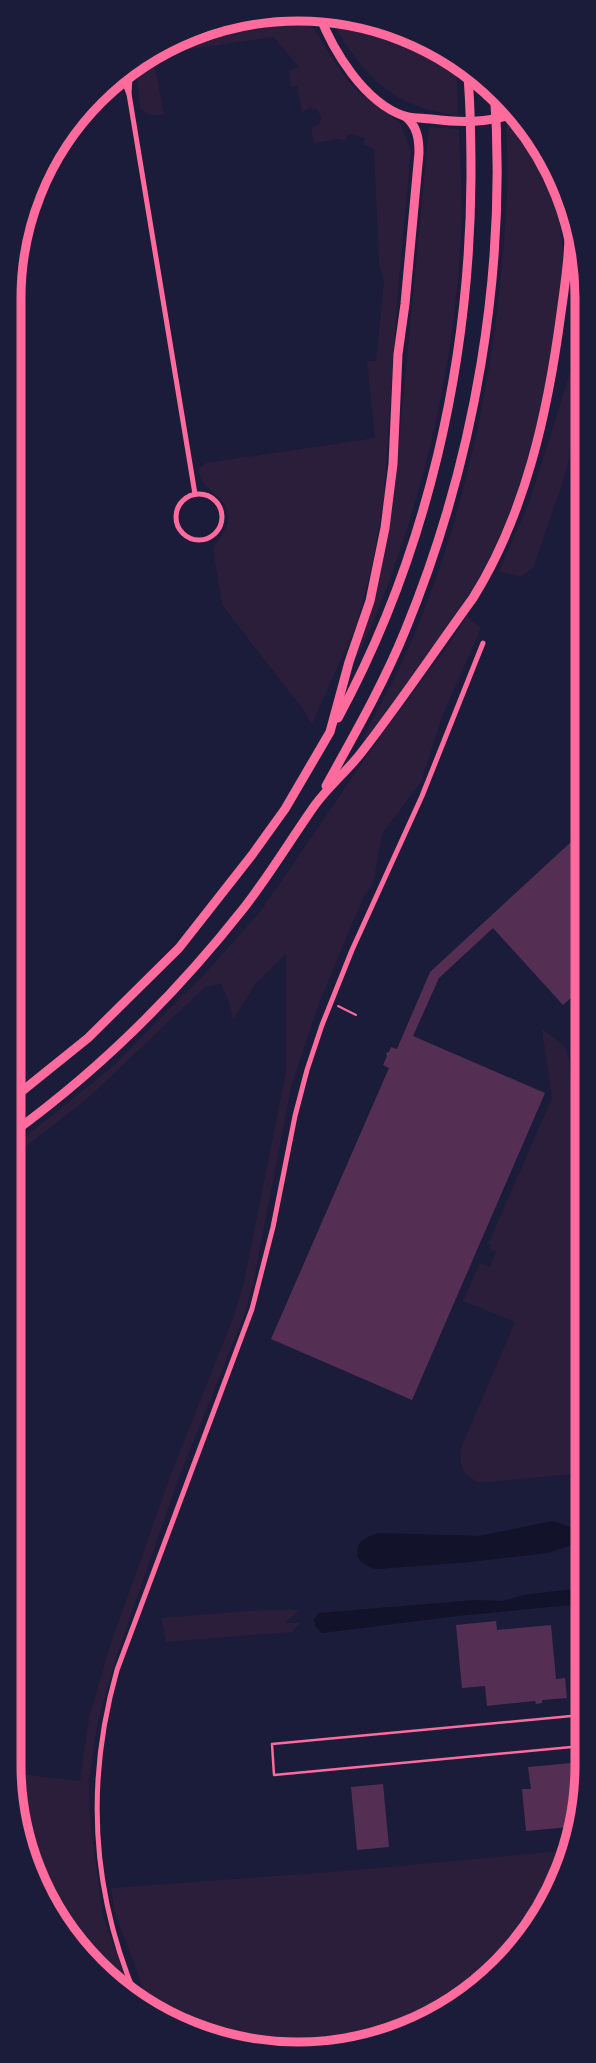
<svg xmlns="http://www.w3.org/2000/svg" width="596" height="2063" font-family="Roboto,sans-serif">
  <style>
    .green { fill: #2a1e3b }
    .water { fill: #12122b }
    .building { fill: #542f53 }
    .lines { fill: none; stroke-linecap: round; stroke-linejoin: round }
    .path { stroke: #ff6b9d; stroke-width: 2 }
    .service { stroke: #ff6b9d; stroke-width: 2.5 }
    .minor { stroke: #ff6b9d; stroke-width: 5 }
    .trunk { stroke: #ff6b9d; stroke-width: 9 }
    .rim { fill: none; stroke: #ff6b9d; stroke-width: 9 }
  </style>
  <rect width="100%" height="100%" fill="#1b1b3a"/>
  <g class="green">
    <path d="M264 14C282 14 296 13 311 25L348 81 360 93 400 123 411 151 397 302 384 498 373 562 357 624 312 724 304 711 222 605 213 549C217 540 225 534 227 525 236 495 198 494 199 468L206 463 375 438 367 361H376L384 283 379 262 374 149 364 145 365 138 348 134 346 141 338 139 314 143 311 129 320 123 321 116 317 110 311 109V106L302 113 297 86 291 87 289 71 299 67 273 37 159 54 155 66 164 115H151L140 109 136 62 137 58 229 19Z"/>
    <path d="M332 14H354L442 47 456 58 458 116C393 107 363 77 332 21Z"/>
    <path d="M521 119C531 133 544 147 552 162 562 182 560 209 561 231 561 239 563 248 563 257 562 278 559 300 556 321 545 404 524 490 486 565 454 628 407 684 366 741L363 738C384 698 407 656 423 613 463 510 487 403 499 293 505 238 510 182 506 128L508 123Z"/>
    <path d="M429 127 459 129C460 165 463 200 461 236 456 338 436 439 405 535 391 577 376 620 356 659L377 589 393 505Z"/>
    <path d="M585 278V387L580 399 576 434 561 488 533 568 520 577 499 571 529 503 573 363 570 352 580 328Z"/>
    <path d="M467 616 481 628 442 717 421 782 382 834 373 884 364 896 357 912 318 1006 292 1083 253 1284 244 1316 179 1477 118 1652 98 1720 94 1747 89 1781 90 1819 103 1916 132 1996 81 1956 31 1875 9 1765V1755L11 1773 80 1781 89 1718 109 1649 171 1474 235 1313 244 1282 286 1072V954L256 983 233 1020 228 999 221 984 205 987 88 1098 11 1158V1148L111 1068 209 969 260 912 380 737 451 641Z"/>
    <path d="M542 1029 564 1045 569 1060 583 1214 582 1473 479 1483C462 1473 461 1470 460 1450L515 1322 463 1301 480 1263 490 1267 496 1252 490 1249 491 1245 488 1244 552 1098Z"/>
    <path d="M25 1570 11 1634 9 1731V1572Z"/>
    <path d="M263 1610H299L285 1623H300L292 1632 166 1642 161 1618Z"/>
    <path d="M571 1850 548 1910 474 1994 373 2044 279 2054 170 2024 151 2010 114 1910 111 1888 344 1871Z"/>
  </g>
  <g class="water">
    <path d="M553 1521 570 1527 580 1538 572 1545 547 1553 470 1562 377 1569C366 1567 352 1559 359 1545 362 1538 372 1535 379 1533L479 1536Z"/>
    <path d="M582 1588V1604L457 1616 322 1633 315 1626 314 1619 319 1613 475 1600 504 1601 523 1595Z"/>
  </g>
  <g class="building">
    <path d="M584 830 583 987 563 1005 493 928 439 978 413 1036 545 1093 412 1400 271 1339 389 1068 383 1065 387 1056 386 1053 389 1052 391 1047 397 1049 430 972Z"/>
    <path d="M496 1621 497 1630 551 1625 556 1679 565 1678 567 1698 542 1700V1703L536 1704 535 1701 487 1706 485 1686 462 1688 456 1625Z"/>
    <path d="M571 1763 572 1784 580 1783 582 1805 580 1826 526 1831 522 1789H531L528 1767Z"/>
    <path d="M383 1784 389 1847 357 1850 351 1787Z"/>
  </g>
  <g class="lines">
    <path class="path" d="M338 1006 356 1015"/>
    <path class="service" d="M582 1746 274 1775 272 1744 582 1715"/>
    <g class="minor">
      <path d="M121 74 129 94 130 76 129 66"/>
      <path d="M129 94 195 494"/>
      <circle cx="199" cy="517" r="23"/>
      <path d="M583 1148 575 1049 583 1031"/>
      <path d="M137 1999C91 1891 85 1783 117 1670L252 1309 273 1227 295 1116 307 1070 322 1025 352 950 422 796 483 643"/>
    </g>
    <g class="trunk">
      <path d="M319 14C333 51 364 102 404 116 412 118 422 118 431 119 462 123 487 123 517 113"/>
      <path d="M338 718C427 554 470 363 471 177 471 140 471 103 467 66"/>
      <path d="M326 786C354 735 383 685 405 631 475 461 508 270 494 87"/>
      <path d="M11 1100 88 1038 179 948 252 855 285 809 330 732 349 662 370 601 385 528 393 464 398 354 405 304 419 153C419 138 417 126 405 116"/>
      <path d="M11 1134C98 1071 176 994 243 909 269 876 291 839 315 805 329 786 347 771 361 753 400 703 436 649 473 598 526 513 548 411 561 313 566 278 571 242 569 207"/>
    </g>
  </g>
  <path d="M0 0H596V2063H0ZM298 21H298A277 277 0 0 1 575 298V1765A277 277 0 0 1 298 2042H298A277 277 0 0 1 21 1765V298A277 277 0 0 1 298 21Z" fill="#1b1b3a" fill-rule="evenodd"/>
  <path class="rim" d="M298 21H298A277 277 0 0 1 575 298V1765A277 277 0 0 1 298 2042H298A277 277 0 0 1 21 1765V298A277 277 0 0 1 298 21Z"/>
</svg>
